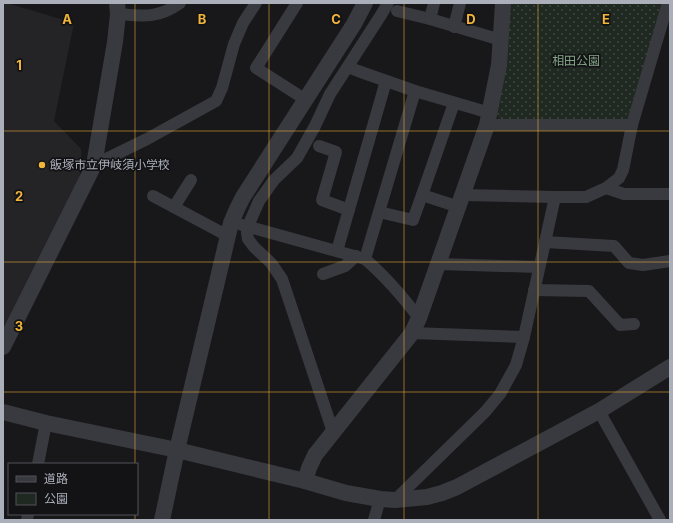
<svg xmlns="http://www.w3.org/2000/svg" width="673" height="523" font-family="Inter,'Noto Sans JP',sans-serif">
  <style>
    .built { fill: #242427 }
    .green { fill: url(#green-dots) }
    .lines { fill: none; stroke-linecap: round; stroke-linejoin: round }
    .minor { stroke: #393a3f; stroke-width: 12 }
    .tertiary { stroke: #393a3f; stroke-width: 16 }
    .grid { fill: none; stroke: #f2b539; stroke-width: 1; stroke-opacity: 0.55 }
    .poi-dot { fill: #f2b539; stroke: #131316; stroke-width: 1.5 }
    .labels { text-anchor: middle; stroke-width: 3.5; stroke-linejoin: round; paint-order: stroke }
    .park-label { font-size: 12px; fill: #82a584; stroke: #131316 }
    .poi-label { font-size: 12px; fill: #abafba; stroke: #131316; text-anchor: start }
    .grid-label { font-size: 13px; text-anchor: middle; font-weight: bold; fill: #f2b539; stroke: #131316; stroke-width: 3.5; stroke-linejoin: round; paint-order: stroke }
  </style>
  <defs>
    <pattern id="green-dots" width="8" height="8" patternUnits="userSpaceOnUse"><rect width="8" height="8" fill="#202921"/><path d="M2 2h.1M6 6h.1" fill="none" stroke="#3e463f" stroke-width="1.8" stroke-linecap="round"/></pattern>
  </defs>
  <rect width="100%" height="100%" fill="#18181a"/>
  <path class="built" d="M3 3H7L74 23 54 121 81 149 82 160 81 169 79 178 3 330Z"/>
  <path class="green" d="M509 3H664L629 119 502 121 498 119 497 112Z"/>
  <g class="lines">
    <g class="minor">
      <path d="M297 3 256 68 306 100"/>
      <path d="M397 11 430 19 434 3"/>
      <path d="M118 14C143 16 157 19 180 3"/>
      <path d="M430 19 501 40"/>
      <path d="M454 27 460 3"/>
      <path d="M348 67 358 71 415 91 490 113"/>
      <path d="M454 103 422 195 459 207"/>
      <path d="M487 125H632"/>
      <path d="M319 146 336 152 322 200 349 210"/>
      <path d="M94 165 147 139 216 101 222 88 234 44 243 23 256 3"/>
      <path d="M606 188 624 194H670"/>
      <path d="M463 195 555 197H586L606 188 619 178 623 170 632 125 668 3"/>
      <path d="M153 196 228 236"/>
      <path d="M174 207 191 180"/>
      <path d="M379 212 413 220 422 195"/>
      <path d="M242 225 365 259C385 276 403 297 419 318"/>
      <path d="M545 242 614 246 629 263 643 265 670 261"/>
      <path d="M337 251 386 81"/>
      <path d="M365 259 415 91"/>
      <path d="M439 264 539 267"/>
      <path d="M323 274 345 266 356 256"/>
      <path d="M534 290 589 291 620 325 634 324"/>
      <path d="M412 333 524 337"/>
      <path d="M599 411 660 520"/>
      <path d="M333 432 282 279 271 263 254 247 248 239 247 233 248 226 259 201 274 180 297 158 315 126 330 94 381 15 388 3"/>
      <path d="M38 464 46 423"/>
      <path d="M395 500 485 412 500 394 516 365 524 337 555 197"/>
      <path d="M27 520 28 514"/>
      <path d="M374 520 380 499"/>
    </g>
    <g class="tertiary">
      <path d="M3 347 94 165 115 42 118 14 117 3"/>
      <path d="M3 412 46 423 177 450 305 481 346 493 380 499 395 500 427 497 442 493 457 487 599 411 670 367"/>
      <path d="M305 481 309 468 315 455 412 333 419 318 487 125 499 65 503 3"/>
      <path d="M162 520 177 450 231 223 237 209 243 197 354 24 365 3"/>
    </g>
  </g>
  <path class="grid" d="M135 3V464M269 3V520M404 3V520M538 3V520M3 131H670M3 262H670M3 392H670M135 514V520"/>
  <circle class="poi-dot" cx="42" cy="165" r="4"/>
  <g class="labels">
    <g class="park-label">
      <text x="576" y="65">相田公園</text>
    </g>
    <g class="poi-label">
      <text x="50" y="169">飯塚市立伊岐須小学校</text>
    </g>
  </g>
  <g class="grid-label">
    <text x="67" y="24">A</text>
    <text x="202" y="24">B</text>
    <text x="336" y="24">C</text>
    <text x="471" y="24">D</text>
    <text x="606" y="24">E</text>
    <text x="19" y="70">1</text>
    <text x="19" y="201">2</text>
    <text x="19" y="331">3</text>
  </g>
  <rect width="673" height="523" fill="none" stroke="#abafba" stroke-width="8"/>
  <rect x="8" y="463" width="130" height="52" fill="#131316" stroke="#505158"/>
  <rect x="16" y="476" width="20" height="6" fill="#393a3f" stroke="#505158"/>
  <text x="44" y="483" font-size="12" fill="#abafba">道路</text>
  <rect x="16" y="493" width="20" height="12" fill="#202921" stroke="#505158"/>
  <text x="44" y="503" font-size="12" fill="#abafba">公園</text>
</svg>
